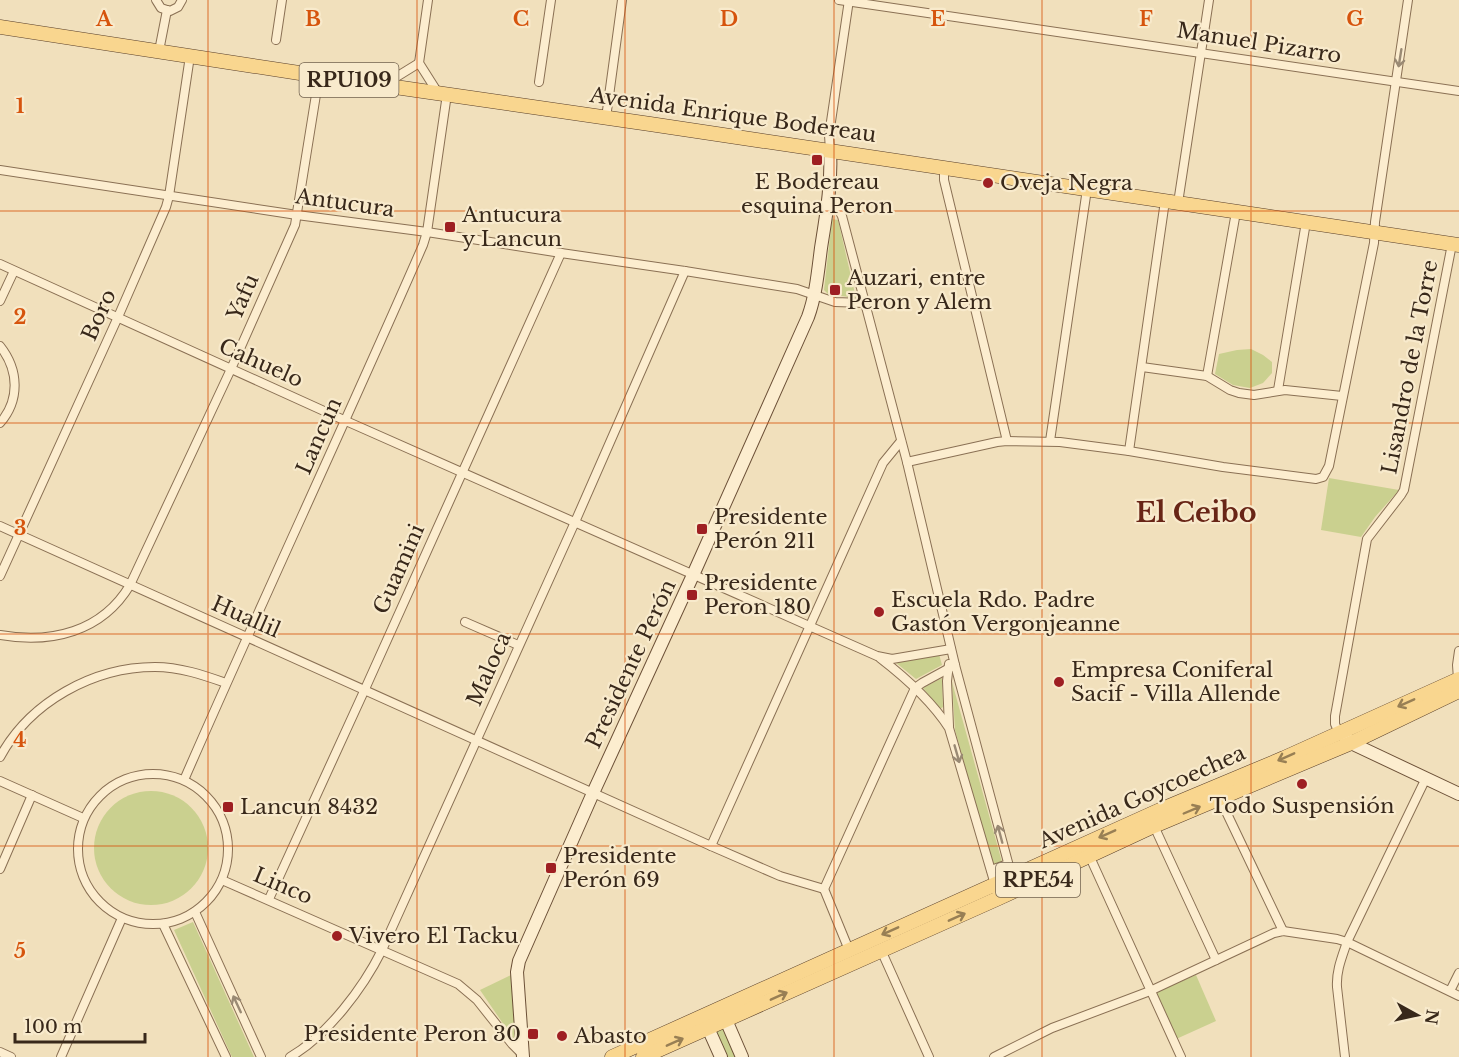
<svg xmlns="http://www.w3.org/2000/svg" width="1459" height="1057" font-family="'Libre Baskerville',serif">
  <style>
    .green { fill: #cad08f }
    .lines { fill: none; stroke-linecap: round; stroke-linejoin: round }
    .minor-casing { stroke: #8a7054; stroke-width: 10 }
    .secondary-casing { stroke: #6c5037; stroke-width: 14 }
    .primary-casing { stroke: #573d29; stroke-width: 15 }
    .minor { stroke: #fcedcf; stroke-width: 8 }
    .secondary { stroke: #fcedcf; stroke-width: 12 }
    .primary { stroke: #f9d68f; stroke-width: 14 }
    .oneway { stroke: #9a8a74 }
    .oneway2 { stroke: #987f54 }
    .grid { fill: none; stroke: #d6540d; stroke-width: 1.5; stroke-opacity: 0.55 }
    .poi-dot { fill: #9e1f22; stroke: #f8eacc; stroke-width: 2 }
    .labels { text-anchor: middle; stroke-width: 4.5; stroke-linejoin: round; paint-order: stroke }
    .shield { fill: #f8eacc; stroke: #72624f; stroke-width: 1.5 }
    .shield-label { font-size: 20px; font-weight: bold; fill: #38281a }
    .street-label { font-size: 21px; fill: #38281a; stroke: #f8eacc }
    .poi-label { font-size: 21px; fill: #38281a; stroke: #f8eacc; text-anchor: start }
    .district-label { font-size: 27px; font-weight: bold; fill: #682516; stroke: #f8eacc }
    .grid-label { font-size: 20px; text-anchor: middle; font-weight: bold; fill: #d6540d; stroke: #f8eacc; stroke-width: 4.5; stroke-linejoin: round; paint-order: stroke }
  </style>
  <rect width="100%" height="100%" fill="#f1e0bc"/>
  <g class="green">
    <path d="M832 219 838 220 856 298 828 294 824 290Z"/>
    <path d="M1251 349 1263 355 1272 362V373L1263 383 1250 388 1233 385 1215 374 1219 354 1237 350Z"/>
    <path d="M1329 478 1399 490 1375 517 1361 537 1321 530Z"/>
    <path d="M939 654 942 665 916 679 895 662Z"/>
    <path d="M942 678 943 707 940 709 923 688Z"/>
    <path d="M952 682 1002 862 992 865 955 730Z"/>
    <circle cx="151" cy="848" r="57"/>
    <path d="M193 922 254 1057H255H232L174 930Z"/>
    <path d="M517 972V1044L480 990Z"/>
    <path d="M1196 975 1216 1021 1174 1040 1154 993Z"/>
    <path d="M724 1028 737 1057H725L715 1032Z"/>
  </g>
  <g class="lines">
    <defs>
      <g id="minor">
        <path d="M156 0 161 8 170 11 178 7 182 0"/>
        <path d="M428 0 419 63 438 93"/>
        <path d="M839 0 1459 91"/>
        <path d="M276 40 282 0"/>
        <path d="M159 51 167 10"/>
        <path d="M539 82 551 0"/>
        <path d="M385 84 419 63"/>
        <path d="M606 118 622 0"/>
        <path d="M830 151 829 135 849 0"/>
        <path d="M944 168V180L1007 441"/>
        <path d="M0 170 297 215 427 232 561 253 685 271 797 289 835 302 864 303"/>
        <path d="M828 198 834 201 842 216 907 462 955 665 1013 881"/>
        <path d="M1178 203 1209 0"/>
        <path d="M0 264 346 421 877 656 892 659 951 649"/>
        <path d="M0 301 14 271"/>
        <path d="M0 346C19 370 20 400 0 423"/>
        <path d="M1142 367 1207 376 1230 390 1239 393 1254 395 1285 390 1342 396"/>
        <path d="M1207 376 1236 212"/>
        <path d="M1278 390 1306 222"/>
        <path d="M1050 441 1087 189"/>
        <path d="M1129 451 1165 201"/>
        <path d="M907 462 997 442 1007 441 1060 442 1129 451 1223 467 1316 479 1323 477 1329 466 1374 243 1375 222 1408 0"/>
        <path d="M0 526 711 846 780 876 824 889"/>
        <path d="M0 576 118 317 166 207 169 196 190 56"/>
        <path d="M465 622 518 645"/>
        <path d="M0 635C51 644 102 632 130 585L231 369 295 225 319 76"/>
        <path d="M880 658C906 678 931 700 949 728L999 898"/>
        <path d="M949 664 947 681 949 726"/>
        <path d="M1458 679 1457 665 1459 651"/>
        <path d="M1339 733 1335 724V716L1367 539 1401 495 1404 490 1452 244"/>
        <path d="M0 757C30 702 93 667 155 667 180 667 203 675 226 683"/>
        <circle cx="153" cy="849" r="75"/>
        <path d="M184 780C262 601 345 424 423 245L427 232 447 94"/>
        <path d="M0 781 83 818"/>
        <path d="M1220 799 1283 931"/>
        <path d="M1154 826 1216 960"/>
        <path d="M711 846 883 463 901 441"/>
        <path d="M1089 855 1181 1057"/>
        <path d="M0 869 32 795"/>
        <path d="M991 870 1008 864"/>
        <path d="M222 880 458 984 477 1000 512 1044 522 1054"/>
        <path d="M824 889 915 688 922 683 955 665"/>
        <path d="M824 889 849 950"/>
        <path d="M269 899 365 689 561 253"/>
        <path d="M195 912 261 1057"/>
        <path d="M163 924 226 1057"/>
        <path d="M881 950 929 1057"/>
        <path d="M1450 991 1459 973"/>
        <path d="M0 1052 11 1057"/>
        <path d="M61 1057 122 918"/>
        <path d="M290 1057C328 1035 363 988 382 950L575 522 685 271"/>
        <path d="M994 1057 1052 1028 1150 991 1274 933 1283 931 1337 939 1347 942 1459 996"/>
        <path d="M1345 1057 1337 987C1336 971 1342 957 1347 942L1426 778"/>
      </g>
      <g id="secondary">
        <path d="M1347 739 1351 743 1459 794"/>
        <path d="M716 1019 726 1020 742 1057"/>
        <path d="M713 1021 708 1028 721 1057"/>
        <path d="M523 1057 517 972 519 961 593 793 693 575 808 317C816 295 818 271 821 248 826 216 832 183 830 151"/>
      </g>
      <g id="primary">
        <path d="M0 27 319 76 650 124 1459 245"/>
        <path d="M612 1057 1160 810 1284 758 1459 679"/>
        <path d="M643 1057 999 898 1154 826 1351 743 1459 691"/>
      </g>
    </defs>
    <use href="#minor" class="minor-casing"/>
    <use href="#secondary" class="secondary-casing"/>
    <use href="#primary" class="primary-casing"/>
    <use href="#minor" class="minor"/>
    <use href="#secondary" class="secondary"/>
    <use href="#primary" class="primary"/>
  </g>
  <defs><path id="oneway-shaft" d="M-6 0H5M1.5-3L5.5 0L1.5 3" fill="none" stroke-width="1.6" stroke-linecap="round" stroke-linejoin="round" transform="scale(1.5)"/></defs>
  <g class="oneway">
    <use href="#oneway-shaft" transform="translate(1400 58) rotate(99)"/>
    <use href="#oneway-shaft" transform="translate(957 754) rotate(74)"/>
    <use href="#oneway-shaft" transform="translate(1000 834) rotate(-105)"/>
    <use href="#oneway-shaft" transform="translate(237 1004) rotate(-115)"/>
  </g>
  <g class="oneway2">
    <use href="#oneway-shaft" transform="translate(1406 703) rotate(156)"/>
    <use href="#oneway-shaft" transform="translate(1286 757) rotate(156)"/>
    <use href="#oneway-shaft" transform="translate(1192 810) rotate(-23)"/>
    <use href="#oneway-shaft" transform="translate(1107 834) rotate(156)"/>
    <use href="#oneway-shaft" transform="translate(957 917) rotate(-24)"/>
    <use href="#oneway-shaft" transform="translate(890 931) rotate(156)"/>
    <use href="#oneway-shaft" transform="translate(779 996) rotate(-24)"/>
    <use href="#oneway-shaft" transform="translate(675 1042) rotate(-24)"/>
  </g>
  <path class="grid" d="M208 0V1057M417 0V1057M625 0V1057M834 0V1057M1042 0V1057M1251 0V1057M0 211H1459M0 423H1459M0 634H1459M0 846H1459"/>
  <g class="poi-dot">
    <rect x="811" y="154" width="12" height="12" rx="3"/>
    <circle cx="988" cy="183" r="6"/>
    <rect x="444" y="221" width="12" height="12" rx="3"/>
    <rect x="829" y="284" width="12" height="12" rx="3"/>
    <rect x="696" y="523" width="12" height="12" rx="3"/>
    <rect x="686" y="589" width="12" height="12" rx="3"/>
    <circle cx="879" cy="612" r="6"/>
    <circle cx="1059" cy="682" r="6"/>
    <circle cx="1302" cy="784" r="6"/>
    <rect x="222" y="801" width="12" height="12" rx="3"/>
    <rect x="545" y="862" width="12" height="12" rx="3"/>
    <circle cx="337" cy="936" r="6"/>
    <rect x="527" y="1028" width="12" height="12" rx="3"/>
    <circle cx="562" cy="1036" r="6"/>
  </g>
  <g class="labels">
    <g class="shield">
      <rect x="299.5" y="63" width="99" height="34" rx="4.5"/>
      <rect x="996" y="863" width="84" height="34" rx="4.5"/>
    </g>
    <g class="shield-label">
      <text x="349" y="87">RPU109</text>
      <text x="1038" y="887">RPE54</text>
    </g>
    <g class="street-label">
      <text transform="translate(1259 43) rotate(9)" y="7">Manuel Pizarro</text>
      <text transform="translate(733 115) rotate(8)" y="7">Avenida Enrique Bodereau</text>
      <text transform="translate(345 203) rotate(8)" y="7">Antucura</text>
      <text transform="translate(243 297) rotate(-66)" y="7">Yafu</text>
      <text transform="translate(99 315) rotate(-66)" y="7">Boro</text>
      <text transform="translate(261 363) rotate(24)" y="7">Cahuelo</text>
      <text transform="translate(1410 367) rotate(-79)" y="7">Lisandro de la Torre</text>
      <text transform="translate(319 436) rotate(-66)" y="7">Lancun</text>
      <text transform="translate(399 569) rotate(-66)" y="7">Guamini</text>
      <text transform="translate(246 617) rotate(24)" y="7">Huallil</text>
      <text transform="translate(631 664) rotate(-65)" y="7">Presidente Perón</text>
      <text transform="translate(489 669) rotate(-66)" y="7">Maloca</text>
      <text transform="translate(1142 797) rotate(-24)" y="7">Avenida Goycoechea</text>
      <text transform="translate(283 886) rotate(23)" y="7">Linco</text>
    </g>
    <g class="poi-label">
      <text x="817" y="189" text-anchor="middle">E Bodereau<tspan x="817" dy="24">esquina Peron</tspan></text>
      <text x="1000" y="190">Oveja Negra</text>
      <text x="462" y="222">Antucura<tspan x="462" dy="24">y Lancun</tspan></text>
      <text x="847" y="285">Auzari, entre<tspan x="847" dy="24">Peron y Alem</tspan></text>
      <text x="714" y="524">Presidente<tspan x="714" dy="24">Perón 211</tspan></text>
      <text x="704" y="590">Presidente<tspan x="704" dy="24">Peron 180</tspan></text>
      <text x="891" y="607">Escuela Rdo. Padre<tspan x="891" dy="24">Gastón Vergonjeanne</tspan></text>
      <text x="1071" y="677">Empresa Coniferal<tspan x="1071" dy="24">Sacif - Villa Allende</tspan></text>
      <text x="1302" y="813" text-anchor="middle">Todo Suspensión</text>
      <text x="240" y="814">Lancun 8432</text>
      <text x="563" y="863">Presidente<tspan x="563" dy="24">Perón 69</tspan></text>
      <text x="349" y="943">Vivero El Tacku</text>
      <text x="521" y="1041" text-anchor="end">Presidente Peron 30</text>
      <text x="574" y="1043">Abasto</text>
    </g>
    <g class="district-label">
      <text x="1196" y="522">El Ceibo</text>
    </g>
  </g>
  <g class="grid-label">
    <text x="104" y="26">A</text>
    <text x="313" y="26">B</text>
    <text x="521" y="26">C</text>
    <text x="729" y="26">D</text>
    <text x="938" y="26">E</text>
    <text x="1146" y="26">F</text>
    <text x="1355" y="26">G</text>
    <text x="20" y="113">1</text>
    <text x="20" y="324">2</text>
    <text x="20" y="535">3</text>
    <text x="20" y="747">4</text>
    <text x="20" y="958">5</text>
  </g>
  <g transform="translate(1417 1015) rotate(98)" stroke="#f8eacc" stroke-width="4.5" paint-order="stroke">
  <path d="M0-4.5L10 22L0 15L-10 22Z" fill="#38281a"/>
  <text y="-9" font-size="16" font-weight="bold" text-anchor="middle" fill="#38281a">N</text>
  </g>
  <path d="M15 1033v9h130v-9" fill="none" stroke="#38281a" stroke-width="3"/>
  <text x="24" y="1033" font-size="18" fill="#38281a" stroke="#f8eacc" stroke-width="4.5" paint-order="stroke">100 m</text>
</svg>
